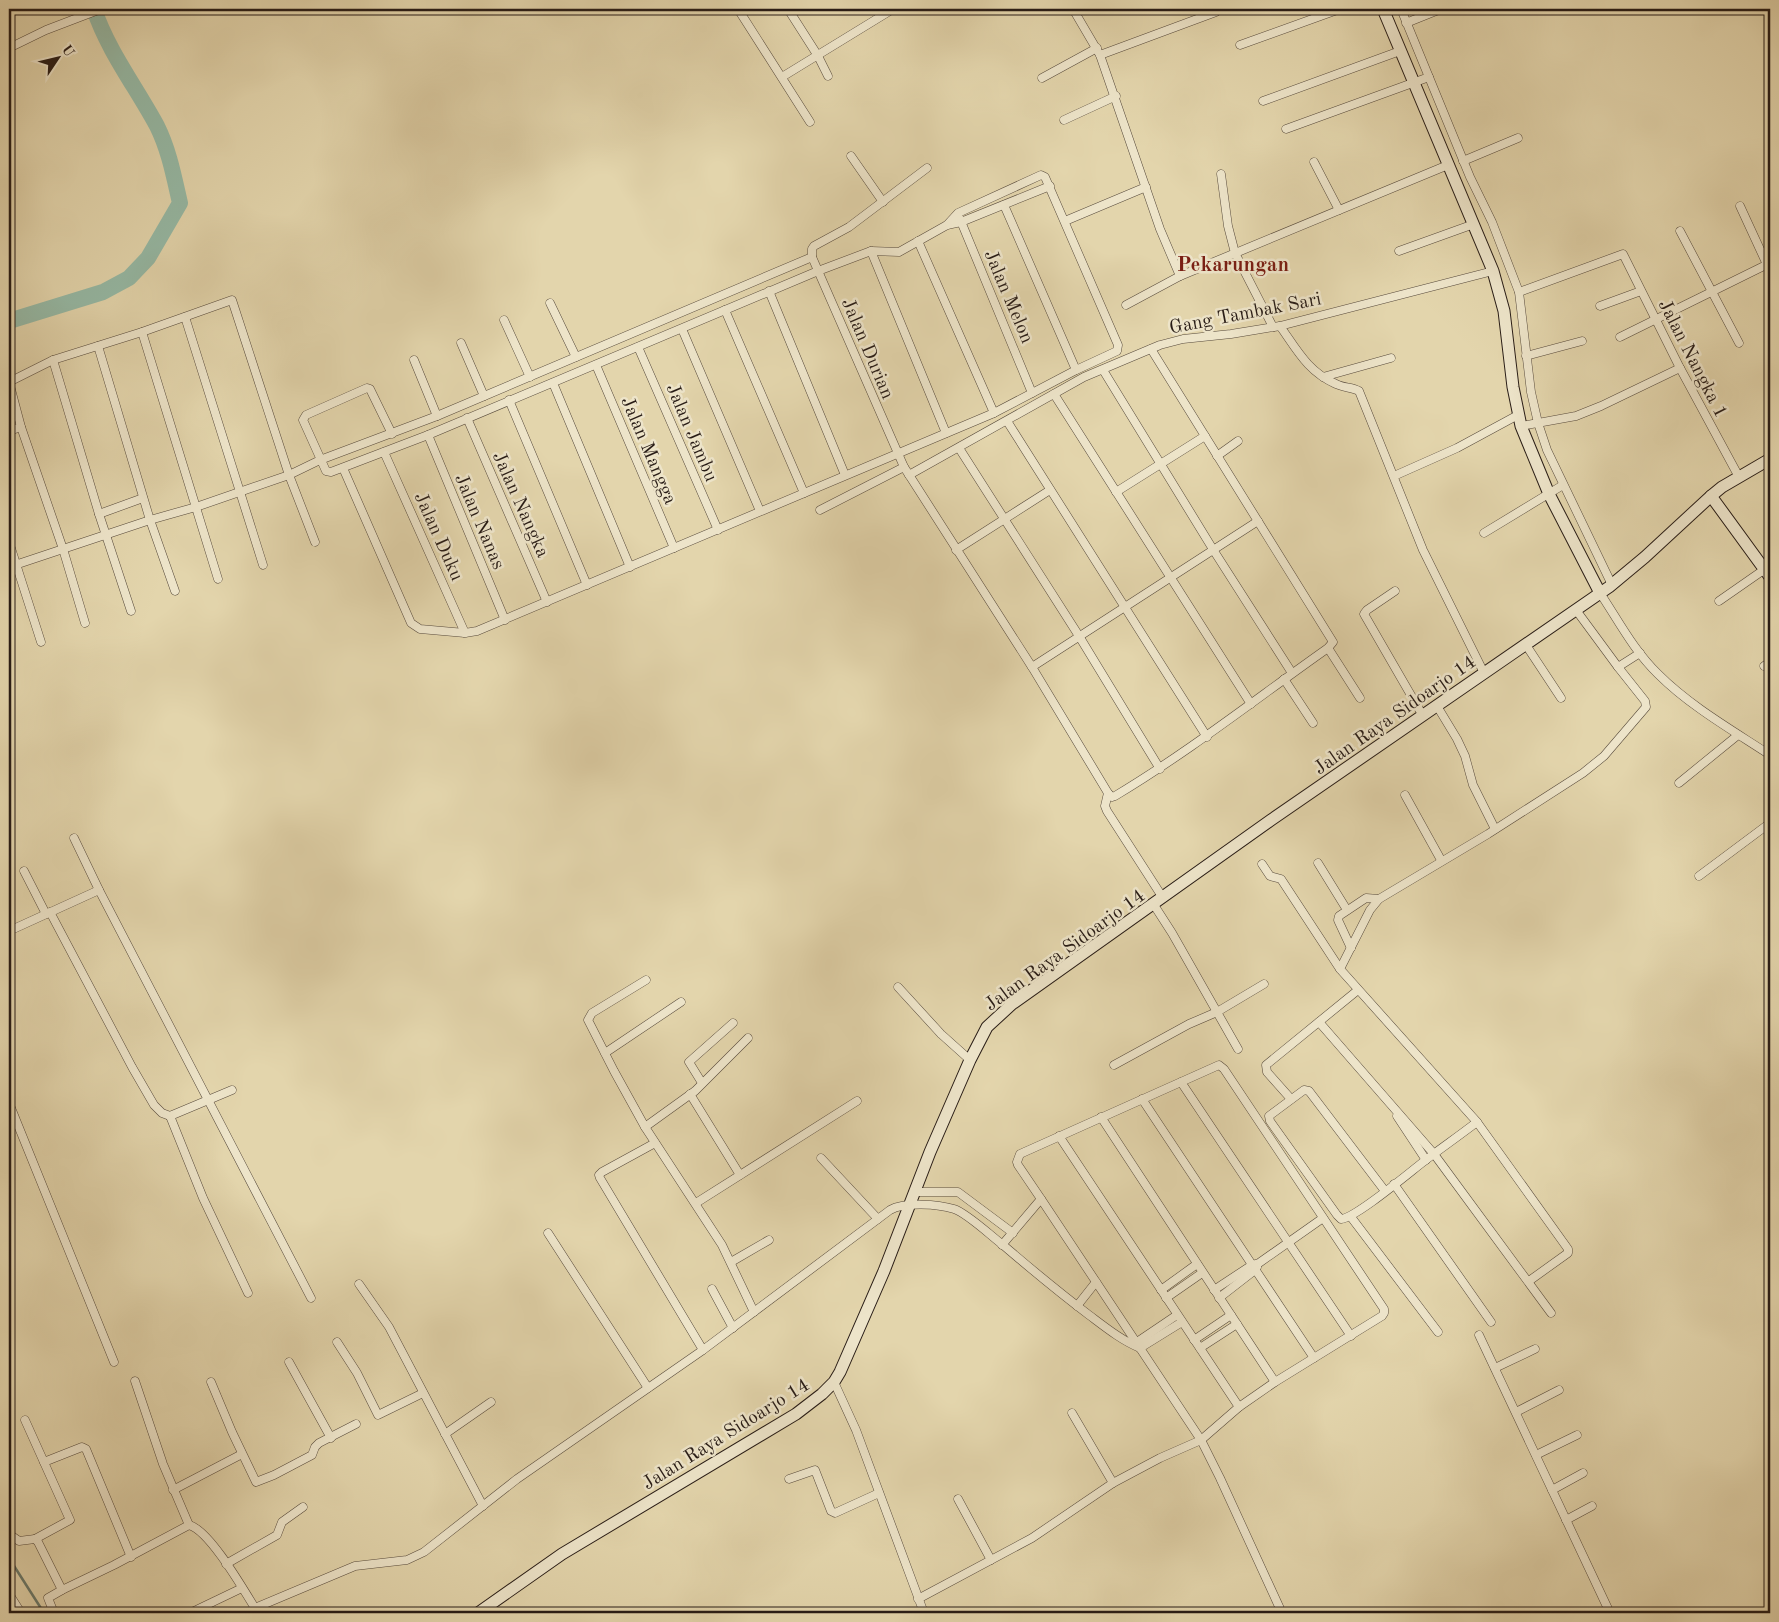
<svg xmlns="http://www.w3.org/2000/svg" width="1779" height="1622" font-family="'Old Standard TT',serif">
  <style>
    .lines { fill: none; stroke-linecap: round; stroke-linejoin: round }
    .stream { stroke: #6a7a6c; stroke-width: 2.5 }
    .river { stroke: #96b9a5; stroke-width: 16 }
    .street-casing { stroke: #574a3c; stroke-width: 9 }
    .secondary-casing { stroke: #281c16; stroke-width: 13 }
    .street { stroke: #ede4c9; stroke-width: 8 }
    .secondary { stroke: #ede4c9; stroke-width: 11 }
    .labels { text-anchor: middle; stroke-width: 5; stroke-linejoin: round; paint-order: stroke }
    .street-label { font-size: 19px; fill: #281c16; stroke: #ede4c9 }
    .quarter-label { font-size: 21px; font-weight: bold; fill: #7a1f14; stroke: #ede4c9 }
  </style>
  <rect width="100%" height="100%" fill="#e3d5ac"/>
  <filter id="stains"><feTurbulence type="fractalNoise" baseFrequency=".004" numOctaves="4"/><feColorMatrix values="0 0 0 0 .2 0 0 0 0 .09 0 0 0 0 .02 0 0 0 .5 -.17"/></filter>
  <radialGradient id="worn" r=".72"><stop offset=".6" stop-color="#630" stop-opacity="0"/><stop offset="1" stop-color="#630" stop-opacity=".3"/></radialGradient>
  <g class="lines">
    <path class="stream" d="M9 1558 44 1613"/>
    <path class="river" d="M9 321 103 292 129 278 148 258 180 203C174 177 169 150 157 126 136 87 108 51 94 9"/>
    <defs>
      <g id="street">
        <path d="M738 9 810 122"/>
        <path d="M788 9 818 56 828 76"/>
        <path d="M1073 9 1100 55 1160 229 1180 276"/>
        <path d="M1401 9 1470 177 1492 222 1519 292 1531 392 1538 423 1547 450 1612 585"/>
        <path d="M1406 23 1441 9"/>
        <path d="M1240 45 1340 9"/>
        <path d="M9 48 46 30 101 9"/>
        <path d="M1100 55 1216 12 1219 9"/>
        <path d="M782 77 893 9"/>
        <path d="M1042 78 1097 48"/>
        <path d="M1263 101 1400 51"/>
        <path d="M1064 120 1116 96"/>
        <path d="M1286 129 1429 77"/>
        <path d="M851 156 883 202"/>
        <path d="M1463 161 1518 138"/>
        <path d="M1314 162 1339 210"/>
        <path d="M927 168 849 227 814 246 812 249V257L904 467 1032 667 1108 793 1105 806 1107 811 1163 898"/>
        <path d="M1221 174 1228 226 1235 253 1273 327"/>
        <path d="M1004 205 1076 370"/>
        <path d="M1740 206 1770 271"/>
        <path d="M960 219 1032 393"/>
        <path d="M1065 221 1146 187"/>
        <path d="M1680 231 1739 343"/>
        <path d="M918 241 994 413"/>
        <path d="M871 251 946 433"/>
        <path d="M1399 251 1474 224"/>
        <path d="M769 291 845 475"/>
        <path d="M1519 292 1623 254 1680 368 1739 477"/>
        <path d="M550 303 576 357"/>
        <path d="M1126 305 1180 276 1448 165"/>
        <path d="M1600 306 1641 291"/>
        <path d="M725 310 804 493"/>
        <path d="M185 317 263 565"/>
        <path d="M504 320 530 377"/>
        <path d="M1280 326C1297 350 1308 372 1336 384 1344 388 1352 387 1359 391L1423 550 1484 673"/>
        <path d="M682 329 760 511"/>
        <path d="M142 332 218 579"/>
        <path d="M1620 337 1770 263"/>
        <path d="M461 343 484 396"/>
        <path d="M98 346 150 520 175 591"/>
        <path d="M638 347 718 530"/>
        <path d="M1526 356 1582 341"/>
        <path d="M53 360 99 514 131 611"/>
        <path d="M414 360 437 416"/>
        <path d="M596 365 674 548"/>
        <path d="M1103 370 1214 551 1292 673"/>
        <path d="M1323 377 1391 358"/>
        <path d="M9 382 53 360 142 332 232 300 289 475 315 542"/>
        <path d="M9 382 21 427 63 549 85 623"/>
        <path d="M553 383 630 567"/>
        <path d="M1054 394 1251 704"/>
        <path d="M509 400 587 585"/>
        <path d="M467 418 547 602"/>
        <path d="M1007 421 1207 737"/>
        <path d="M1521 426 1576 416 1601 406 1680 368"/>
        <path d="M9 431 21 427"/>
        <path d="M392 434 370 389 367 388 306 415 303 420 326 471 331 472 428 435 818 271 871 251 899 252 947 225 961 222 1050 186"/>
        <path d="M428 435 505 620"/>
        <path d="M959 448 1079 636 1160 769"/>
        <path d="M384 452 465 633"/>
        <path d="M1217 456 1238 441"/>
        <path d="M343 468 411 623 420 629 465 633 477 631 994 413 1076 370 1117 351 1118 345 1045 177 1041 175 958 213 947 225"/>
        <path d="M909 475 1084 377 1160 345 1183 339 1231 334 1280 326 1493 271"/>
        <path d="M1394 476 1457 448 1518 415"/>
        <path d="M1116 492 1205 436"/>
        <path d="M820 510 904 467"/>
        <path d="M99 514 143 498"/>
        <path d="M1484 533 1563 485"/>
        <path d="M9 542 41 642"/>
        <path d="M956 550 1050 490"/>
        <path d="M9 567 150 520 196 507 289 475 320 460 437 416 812 257"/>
        <path d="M1395 591 1367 610 1364 614 1423 716"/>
        <path d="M1600 593C1618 620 1634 651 1658 674 1690 706 1732 730 1770 755"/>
        <path d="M1719 601 1765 569"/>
        <path d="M1576 610 1618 667"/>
        <path d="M1526 645 1561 698"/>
        <path d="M1328 648 1360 698"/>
        <path d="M1764 666 1770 662"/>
        <path d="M1032 667 1258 521"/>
        <path d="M1284 679 1313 723"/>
        <path d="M1437 706 1457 739 1465 756 1473 785 1495 829"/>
        <path d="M1679 783 1738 735"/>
        <path d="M1108 793 1112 797 1115 796C1190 751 1257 698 1328 648L1333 642 1151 349"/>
        <path d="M1405 795 1441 860"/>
        <path d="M74 838 99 890"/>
        <path d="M1318 863 1347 910"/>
        <path d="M1262 864 1270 876 1281 879 1340 969"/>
        <path d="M24 871 46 914"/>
        <path d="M1699 876 1770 823"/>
        <path d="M1154 905 1172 933 1238 1049"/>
        <path d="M50 912 132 1067 154 1105 162 1113 170 1116 232 1090"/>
        <path d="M9 931 99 890 311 1298"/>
        <path d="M1351 948 1338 920 1339 916 1366 898 1379 899"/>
        <path d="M646 980 592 1013 588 1020 614 1071 645 1127 722 1245 754 1312"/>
        <path d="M898 987 941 1034 970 1060"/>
        <path d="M1319 1022 1434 1154 1551 1313"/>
        <path d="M605 1053 681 1002"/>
        <path d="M1114 1065 1189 1024 1217 1012 1264 984"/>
        <path d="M1181 1082 1351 1336"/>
        <path d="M702 1083 689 1062 733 1023"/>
        <path d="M690 1094 740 1175"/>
        <path d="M1142 1099 1314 1358"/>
        <path d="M1291 1099 1267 1072 1266 1065 1358 990"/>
        <path d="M9 1103 114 1362"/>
        <path d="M170 1116 203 1198 248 1293"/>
        <path d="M1397 1116 1426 1160"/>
        <path d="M1101 1117 1275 1382"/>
        <path d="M645 1127 695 1091 748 1038"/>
        <path d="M1059 1136 1239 1407"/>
        <path d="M655 1143 602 1172 599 1175 600 1178 703 1350"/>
        <path d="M821 1158 878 1219"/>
        <path d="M1394 1184 1491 1322"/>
        <path d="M1385 1191 1309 1091 1304 1090 1269 1116 1270 1121 1337 1215 1341 1219C1356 1218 1411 1171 1427 1159 1443 1147 1460 1135 1477 1122"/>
        <path d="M915 1192H958L1013 1233"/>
        <path d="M1041 1199 1201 1440 1220 1478 1282 1613"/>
        <path d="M696 1203 857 1101"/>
        <path d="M1351 1217 1438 1332"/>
        <path d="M548 1233 648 1388"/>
        <path d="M731 1262 769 1240"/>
        <path d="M1529 1281 1568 1253V1249L1477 1122 1340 969 1370 910 1379 899 1488 834 1583 773 1604 756 1646 707 1645 701 1618 667 1640 653"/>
        <path d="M359 1284 389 1327 483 1506"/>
        <path d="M712 1289 733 1328"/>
        <path d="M1161 1290 1197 1264"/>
        <path d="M1214 1290 1252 1265 1259 1263 1323 1218"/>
        <path d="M1166 1298 1202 1273"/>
        <path d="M1219 1298 1255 1270 1257 1267"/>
        <path d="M1077 1306 1096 1282"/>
        <path d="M1479 1335 1610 1613"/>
        <path d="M1194 1340 1231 1315"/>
        <path d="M337 1342 357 1373 378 1415 423 1393"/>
        <path d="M1134 1344 1177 1315"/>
        <path d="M1200 1348 1237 1324"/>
        <path d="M289 1362 331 1438"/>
        <path d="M1495 1368 1535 1349"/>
        <path d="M135 1381 163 1464 189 1525"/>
        <path d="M211 1382 232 1432 256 1482 274 1475 312 1455 315 1447 319 1443 356 1424"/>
        <path d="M834 1382 856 1430 924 1613"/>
        <path d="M1516 1412 1559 1390"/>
        <path d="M1072 1413 1113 1483"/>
        <path d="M25 1420 70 1520 35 1539"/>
        <path d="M445 1434 491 1402"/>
        <path d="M1536 1455 1577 1435"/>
        <path d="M44 1462 82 1447 86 1449 131 1557"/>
        <path d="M789 1479 815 1470 831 1511 835 1513 879 1493"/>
        <path d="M173 1490 242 1454"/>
        <path d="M1552 1490 1583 1473"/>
        <path d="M958 1499 991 1560"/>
        <path d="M1566 1520 1592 1506"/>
        <path d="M9 1534 19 1541 35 1539 38 1542 62 1590 114 1565 189 1525C210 1530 246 1594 258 1613"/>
        <path d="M226 1564 277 1535 282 1522 303 1507"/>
        <path d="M9 1594 21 1613"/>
        <path d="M918 1599 1032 1538 1113 1483 1160 1458 1201 1440 1239 1407 1275 1382 1382 1316 1384 1313V1309L1224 1069 1219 1065 1020 1154 1017 1162 1018 1165 1041 1199 1002 1245"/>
        <path d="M255 1608 355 1566 407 1560 424 1552 517 1479 703 1350 890 1210C904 1202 938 1204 954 1209 967 1213 991 1236 1003 1245 1031 1269 1060 1293 1089 1315 1105 1327 1121 1340 1140 1348L1182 1322"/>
        <path d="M194 1611 242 1588"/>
        <path d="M54 1613 48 1598 62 1590"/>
      </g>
      <g id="secondary">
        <path d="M1383 9 1493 271 1504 311 1513 387 1521 426 1549 494 1600 593"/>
        <path d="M1711 496 1770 577"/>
        <path d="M478 1613 562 1554 796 1414 822 1394 834 1382 840 1372 884 1271 930 1152 970 1060 987 1027 1012 1004 1271 820 1609 587 1645 557 1711 496 1722 487 1770 459"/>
      </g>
    </defs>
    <use href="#street" class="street-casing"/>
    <use href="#secondary" class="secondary-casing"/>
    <use href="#street" class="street"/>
    <use href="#secondary" class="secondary"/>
  </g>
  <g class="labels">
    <g class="street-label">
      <text transform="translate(1010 296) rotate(67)" y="7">Jalan Melon</text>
      <text transform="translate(1245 312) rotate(-11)" y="7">Gang Tambak Sari</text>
      <text transform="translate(869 348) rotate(67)" y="7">Jalan Durian</text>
      <text transform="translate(1694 358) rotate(63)" y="7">Jalan Nangka 1</text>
      <text transform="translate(693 432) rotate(67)" y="7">Jalan Jambu</text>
      <text transform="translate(650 450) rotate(67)" y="7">Jalan Mangga</text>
      <text transform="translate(522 504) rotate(66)" y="7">Jalan Nangka</text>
      <text transform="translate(481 521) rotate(67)" y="7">Jalan Nanas</text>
      <text transform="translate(440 536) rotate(66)" y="7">Jalan Duku</text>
      <text transform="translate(1394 714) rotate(-35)" y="7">Jalan Raya Sidoarjo 14</text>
      <text transform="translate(1064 949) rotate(-36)" y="7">Jalan Raya Sidoarjo 14</text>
      <text transform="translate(725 1433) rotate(-32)" y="7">Jalan Raya Sidoarjo 14</text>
    </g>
    <g class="quarter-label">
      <text x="1233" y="271">Pekarungan</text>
    </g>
  </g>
  <rect width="1779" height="1622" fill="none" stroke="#e3d5ac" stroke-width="30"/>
  <rect x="10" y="10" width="1759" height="1602" fill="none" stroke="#281c16" stroke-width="2.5"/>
  <rect x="15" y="15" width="1749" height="1592" fill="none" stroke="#281c16"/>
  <g transform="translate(58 58) rotate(55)" stroke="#ede4c9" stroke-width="4" paint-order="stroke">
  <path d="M0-4L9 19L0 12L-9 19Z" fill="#281c16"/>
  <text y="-8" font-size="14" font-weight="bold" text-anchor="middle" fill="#281c16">U</text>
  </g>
  <rect width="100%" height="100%" filter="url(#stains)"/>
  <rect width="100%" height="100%" fill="url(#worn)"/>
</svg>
